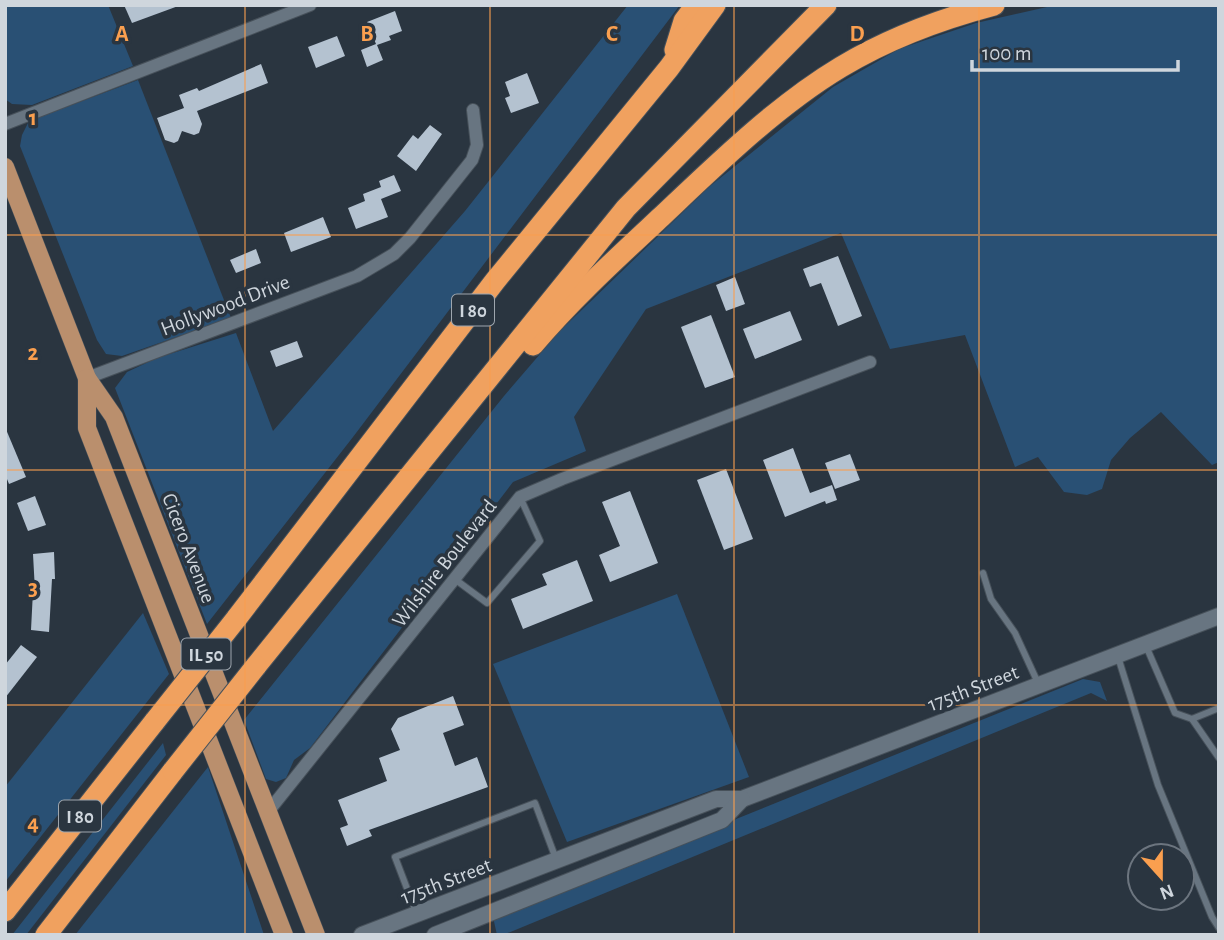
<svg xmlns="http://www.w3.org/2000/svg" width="1224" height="940" font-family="'Alegreya Sans',sans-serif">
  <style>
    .green { fill: #295074 }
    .building { fill: #b4c2d0 }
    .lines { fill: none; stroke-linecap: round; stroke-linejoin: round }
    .service-casing { stroke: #47515a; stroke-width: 8 }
    .minor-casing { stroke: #47515a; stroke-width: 14 }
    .tertiary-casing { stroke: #47515a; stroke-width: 18 }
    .primary-casing { stroke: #47515a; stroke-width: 19 }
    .motorway-casing { stroke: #47515a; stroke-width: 23 }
    .service { stroke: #687581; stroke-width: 6 }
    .minor { stroke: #687581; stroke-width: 12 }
    .tertiary { stroke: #687581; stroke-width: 16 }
    .primary { stroke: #ba8f6d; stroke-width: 18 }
    .motorway { stroke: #f0a15f; stroke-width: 21 }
    .motorway-bridge-casing { stroke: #47515a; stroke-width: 23; stroke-linecap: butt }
    .motorway-bridge { stroke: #f0a15f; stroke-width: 21 }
    .grid { fill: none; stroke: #fa9f4f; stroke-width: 2; stroke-opacity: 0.55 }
    .labels { text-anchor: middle; stroke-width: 7; stroke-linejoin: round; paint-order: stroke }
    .shield { fill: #2a3540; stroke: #9ea6ae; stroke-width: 2 }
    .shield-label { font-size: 19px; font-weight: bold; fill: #cfd6dd }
    .street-label { font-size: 21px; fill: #cfd6dd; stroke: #2a3540 }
    .grid-label { font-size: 23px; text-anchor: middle; font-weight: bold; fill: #fa9f4f; stroke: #2a3540; stroke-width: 7; stroke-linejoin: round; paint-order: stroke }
  </style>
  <rect width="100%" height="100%" fill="#2a3540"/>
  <g class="green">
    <path d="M5 5H108L133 66 32 105 12 104 5 99Z"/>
    <path d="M628 5H680L353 437 207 624 115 388 127 372 157 358 236 333 273 431 465 211Z"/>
    <path d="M1056 5H1219V462L1212 465 1161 412 1130 438 1111 460 1102 489 1087 495 1064 492 1038 457 1015 467 965 335 890 349 841 233 646 309 574 417 586 451 513 482 310 748 294 760 286 778 276 782 266 779 244 720 504 396 559 332 709 187 833 87 899 49 976 23Z"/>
    <path d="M138 80 231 318 122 356 106 354 97 340 20 146 22 135 29 121Z"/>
    <path d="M677 594 749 777 567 842 493 664Z"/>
    <path d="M143 613 169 674 5 882V787Z"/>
    <path d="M1083 679 1100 682 1107 701 1091 693 503 935H497L493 917Z"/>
    <path d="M163 743 166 755 26 935H12Z"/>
    <path d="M208 767 264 935H75Z"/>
  </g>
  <g class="building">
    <path d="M124 5H181L132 23Z"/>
    <path d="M395 11 402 31 389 36 391 40 377 45 383 60 367 67 361 50 376 44 367 22Z"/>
    <path d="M337 36 345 56 316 68 308 47Z"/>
    <path d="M261 64 268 83 197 111 202 124 199 133 194 135 182 131 178 141 174 143 165 140 157 118 184 108 179 95 197 88 199 91Z"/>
    <path d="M527 73 539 103 511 113 505 98 510 96 505 82Z"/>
    <path d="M430 125 442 134 416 171 397 156 413 135 418 139Z"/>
    <path d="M394 175 401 191 381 199 388 217 356 229 348 208 365 201 363 194 381 187 379 181Z"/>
    <path d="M323 217 331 237 291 252 284 233Z"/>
    <path d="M256 249 261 263 236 273 230 260Z"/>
    <path d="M838 256 862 316 838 326 821 283 810 287 803 269Z"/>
    <path d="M735 277 745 304 726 311 716 285Z"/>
    <path d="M790 311 802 340 755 359 743 329Z"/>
    <path d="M711 315 735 377 705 388 681 327Z"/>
    <path d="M297 341 303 357 276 367 270 351Z"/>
    <path d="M5 427 26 477 9 484 5 474Z"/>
    <path d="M793 448 810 493 832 485 837 500 826 504 825 501 785 517 763 460Z"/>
    <path d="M850 454 860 480 835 489 825 463Z"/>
    <path d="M726 469 753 539 724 550 697 480Z"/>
    <path d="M630 491 658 563 610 582 599 555 620 546 602 502Z"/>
    <path d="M35 496 46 525 28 531 17 503Z"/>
    <path d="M54 552 55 579H52L49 632 31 630 33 591H35L33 554Z"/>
    <path d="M577 560 593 601 523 629 511 599 547 585 542 574Z"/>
    <path d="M21 645 37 657 5 698V665Z"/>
    <path d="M453 696 464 725 443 733 455 766 477 757 488 787 369 830 372 836 347 846 340 828 348 825 338 800 387 781 379 758 400 750 391 729 398 718Z"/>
  </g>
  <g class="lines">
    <defs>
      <g id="service">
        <path d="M983 573 991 599 1015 633 1038 683"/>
        <path d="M456 580 487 603 540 541 520 497"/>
        <path d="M1146 646 1175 713 1192 719 1219 708"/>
        <path d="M1118 657 1158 785 1212 917 1219 928"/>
        <path d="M1192 719 1219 758"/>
        <path d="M416 912 395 857 535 803 556 859"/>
      </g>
      <g id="minor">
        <path d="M5 124 310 5"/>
        <path d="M87 378 357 276 394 254 410 238 472 160 477 145 473 110"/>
        <path d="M267 813 520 497 562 479 870 362"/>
      </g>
      <g id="tertiary">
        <path d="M362 935 716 799H742L1219 616"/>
        <path d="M435 935 722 820 742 799"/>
      </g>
      <g id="primary">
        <path d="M5 167 87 378 114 417 316 935"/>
        <path d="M87 378V428L284 935"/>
      </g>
      <g id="motorway">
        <path d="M675 50 684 21 696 5"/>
        <path d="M533 345C572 299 617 258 661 217 716 165 776 106 841 67 889 38 941 19 994 5"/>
        <path d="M236 619 495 281 669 68 715 5"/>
        <path d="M256 666 626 208 826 5"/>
        <path d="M5 911 155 721"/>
        <path d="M46 935 173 771"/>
      </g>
    </defs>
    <use href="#service" class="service-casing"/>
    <use href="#minor" class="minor-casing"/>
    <use href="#tertiary" class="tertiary-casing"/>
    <use href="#primary" class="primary-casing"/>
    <use href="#motorway" class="motorway-casing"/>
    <use href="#service" class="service"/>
    <use href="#minor" class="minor"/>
    <use href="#tertiary" class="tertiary"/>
    <use href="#primary" class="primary"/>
    <use href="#motorway" class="motorway"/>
    <defs>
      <g id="motorway-bridge">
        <path d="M155 721 236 619"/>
        <path d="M173 771 256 666"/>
      </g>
    </defs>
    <use href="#motorway-bridge" class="motorway-bridge-casing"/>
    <use href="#motorway-bridge" class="motorway-bridge"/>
  </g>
  <path class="grid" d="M245 5V935M490 5V935M734 5V935M979 5V935M5 235H1219M5 470H1219M5 705H1219"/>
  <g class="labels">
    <g class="shield">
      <rect x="452" y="294.5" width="42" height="31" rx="5"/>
      <rect x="181.5" y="638.5" width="49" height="31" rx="5"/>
      <rect x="59" y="800.5" width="42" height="31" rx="5"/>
    </g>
    <g class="shield-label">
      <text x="473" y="317">I 80</text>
      <text x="206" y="661">IL 50</text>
      <text x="80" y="823">I 80</text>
    </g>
    <g class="street-label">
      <text transform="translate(225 305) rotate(-21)" y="7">Hollywood Drive</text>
      <text transform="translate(189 548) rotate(69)" y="7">Cicero Avenue</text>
      <text transform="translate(444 563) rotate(-52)" y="7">Wilshire Boulevard</text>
      <text transform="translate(973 688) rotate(-21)" y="7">175th Street</text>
      <text transform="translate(446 881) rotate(-21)" y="7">175th Street</text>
    </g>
  </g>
  <g class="grid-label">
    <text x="122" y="41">A</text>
    <text x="367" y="41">B</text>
    <text x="612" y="41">C</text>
    <text x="857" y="41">D</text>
    <text x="33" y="125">1</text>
    <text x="33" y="360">2</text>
    <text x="33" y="595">3</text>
    <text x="33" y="830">4</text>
  </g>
  <rect width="1224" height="940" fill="none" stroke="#cfd6dd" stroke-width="14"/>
  <g transform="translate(1161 877) rotate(159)"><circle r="33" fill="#2a3540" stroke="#6c757f" stroke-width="2"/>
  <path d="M0-5L12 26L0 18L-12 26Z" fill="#fa9f4f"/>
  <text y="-10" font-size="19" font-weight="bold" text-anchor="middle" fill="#cfd6dd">N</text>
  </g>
  <path d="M972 60v10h206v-10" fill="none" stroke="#cfd6dd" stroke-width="3.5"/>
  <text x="982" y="60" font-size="21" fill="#cfd6dd" stroke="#2a3540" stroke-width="5" paint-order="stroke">100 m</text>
</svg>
